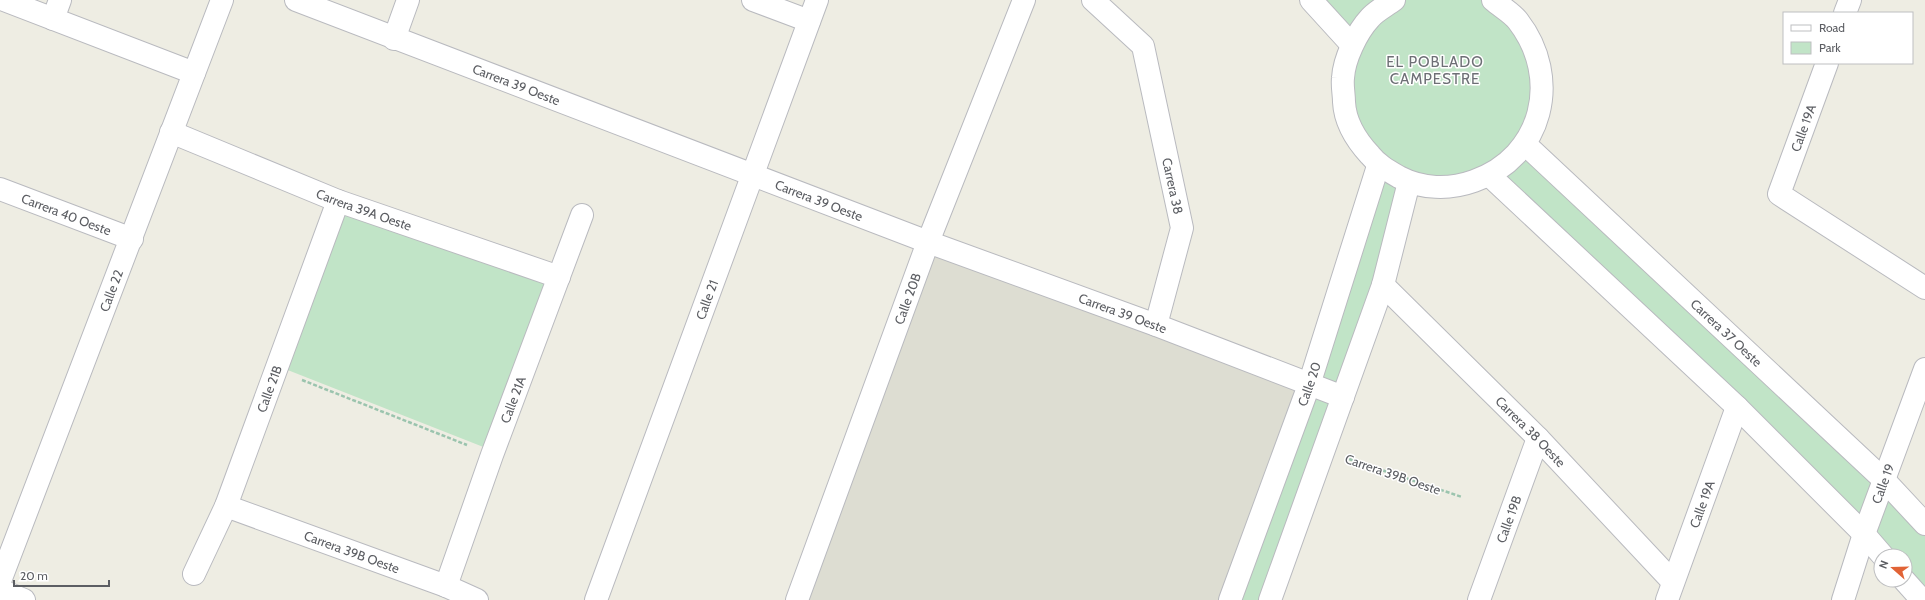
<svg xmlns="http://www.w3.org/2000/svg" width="1925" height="600" font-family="Cabin,sans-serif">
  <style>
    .education { fill: #ddddd2 }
    .green { fill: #c1e4c7 }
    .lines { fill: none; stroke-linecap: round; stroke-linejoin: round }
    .street-casing { stroke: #b9babf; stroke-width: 24 }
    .path { stroke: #9bc4ae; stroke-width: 2.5; stroke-dasharray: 4 2; stroke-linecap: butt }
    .street { stroke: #fff; stroke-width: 22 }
    .labels { text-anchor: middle; stroke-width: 3; stroke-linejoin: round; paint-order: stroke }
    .street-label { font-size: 13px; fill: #5c5e63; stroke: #fff }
    .quarter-label { font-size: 15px; letter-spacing: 1px; fill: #6d6f75; stroke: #fff }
  </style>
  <rect width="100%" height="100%" fill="#eeede3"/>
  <path class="education" d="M928 242 1309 385 1230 600H797Z"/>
  <g class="green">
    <path d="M1311 0H1493L1535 49 1525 144 1925 524V600L1905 580V556H1883L1490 176 1409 182 1270 600H1230L1378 166 1345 110 1352 45Z"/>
    <path d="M337 204 554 280 491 450 280 367Z"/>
  </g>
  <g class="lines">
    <defs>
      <g id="street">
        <path d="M4 0 194 73"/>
        <path id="s1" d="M296 0 928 242 1156 325 1343 397"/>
        <path d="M753 0 809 21"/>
        <path id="s2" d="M1093 0 1143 46 1182 228 1156 325"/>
        <path d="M1311 0 1352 45"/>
        <path d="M1394 0C1386 6 1376 11 1370 18 1357 32 1344 59 1343 78 1342 86 1344 94 1344 102 1345 122 1357 141 1370 155 1378 165 1387 170 1399 177 1422 189 1449 190 1474 181 1543 157 1562 78 1518 21 1512 13 1501 7 1493 0"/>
        <path d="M1845 13 1850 0"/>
        <path d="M53 19 60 0"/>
        <path d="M394 39 408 0"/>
        <path d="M1827 63 1779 194 1925 288"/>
        <path id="s3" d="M171 132 338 201 559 277"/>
        <path id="s4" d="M1525 144 1884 480 1925 524"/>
        <path d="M1490 176 1737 407 1864 534 1883 556"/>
        <path id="s5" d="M0 189 132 239"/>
        <path id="s6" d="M1383 285 1538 438 1673 582"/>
        <path id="s7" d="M226 506 446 586 477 600"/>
        <path id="s8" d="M194 574 226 506 338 201"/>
        <path d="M1904 580 1922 600"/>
        <path id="s9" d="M0 581 222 0"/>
        <path id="s10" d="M446 586 492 455 582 215"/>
        <path d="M0 590 24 600"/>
        <path id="s11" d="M596 600 817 0"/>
        <path id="s12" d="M797 600 928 242 1024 0"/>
        <path id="s13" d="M1230 600 1309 385 1378 166"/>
        <path d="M1270 600 1383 285 1409 182"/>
        <path id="s14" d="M1479 600 1538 438"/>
        <path id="s15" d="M1667 600 1737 407"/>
        <path id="s16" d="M1843 600 1864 534 1925 369"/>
      </g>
    </defs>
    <use href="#street" class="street-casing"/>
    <g class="path">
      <path d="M302 380 467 445"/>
      <path d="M1349 459 1462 497"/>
    </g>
    <use href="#street" class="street"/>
  </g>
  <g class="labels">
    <g class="street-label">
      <text dy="5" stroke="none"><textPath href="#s1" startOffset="236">Carrera 39 Oeste</textPath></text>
      <text transform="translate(1803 128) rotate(-70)" y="5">Calle 19A</text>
      <text dy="5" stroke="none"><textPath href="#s2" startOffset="211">Carrera 38</textPath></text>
      <text dy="5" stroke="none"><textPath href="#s1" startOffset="560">Carrera 39 Oeste</textPath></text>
      <text dy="5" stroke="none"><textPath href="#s3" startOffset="208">Carrera 39A Oeste</textPath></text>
      <text dy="5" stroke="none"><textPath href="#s5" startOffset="71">Carrera 40 Oeste</textPath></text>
      <text dy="5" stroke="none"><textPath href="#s9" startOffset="311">Calle 22</textPath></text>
      <text dy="5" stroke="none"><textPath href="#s12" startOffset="321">Calle 20B</textPath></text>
      <text dy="5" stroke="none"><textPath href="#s11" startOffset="320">Calle 21</textPath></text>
      <text dy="5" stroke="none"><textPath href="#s1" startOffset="884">Carrera 39 Oeste</textPath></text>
      <text dy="5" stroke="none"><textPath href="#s4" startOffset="276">Carrera 37 Oeste</textPath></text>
      <text dy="5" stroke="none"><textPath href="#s13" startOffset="230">Calle 20</textPath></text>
      <text dy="5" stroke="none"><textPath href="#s8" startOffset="200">Calle 21B</textPath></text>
      <text dy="5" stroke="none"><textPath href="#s10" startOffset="198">Calle 21A</textPath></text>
      <text dy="5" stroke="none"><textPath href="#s6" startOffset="208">Carrera 38 Oeste</textPath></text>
      <text transform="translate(1393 474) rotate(19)" y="5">Carrera 39B Oeste</text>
      <text dy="5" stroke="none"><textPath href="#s16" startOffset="123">Calle 19</textPath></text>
      <text dy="5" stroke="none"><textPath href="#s15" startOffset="102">Calle 19A</textPath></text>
      <text dy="5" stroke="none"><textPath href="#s14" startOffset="86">Calle 19B</textPath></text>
      <text dy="5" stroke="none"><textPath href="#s7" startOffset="134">Carrera 39B Oeste</textPath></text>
    </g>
    <g class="quarter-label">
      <text x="1435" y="67">EL POBLADO<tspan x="1435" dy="17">CAMPESTRE</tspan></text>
    </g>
  </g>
  <rect x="1783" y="12" width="130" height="52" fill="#ffffff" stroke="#bebfc1"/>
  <rect x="1791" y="25" width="20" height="6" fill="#ffffff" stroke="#bebfc1"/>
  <text x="1819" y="32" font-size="12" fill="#5c5e63">Road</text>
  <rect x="1791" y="42" width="20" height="12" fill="#c1e4c7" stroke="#bebfc1"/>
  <text x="1819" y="52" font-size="12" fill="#5c5e63">Park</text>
  <g transform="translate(1893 568) rotate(290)"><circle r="19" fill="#ffffff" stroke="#bebfc1"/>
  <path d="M0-3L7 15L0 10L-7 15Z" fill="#e16336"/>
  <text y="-6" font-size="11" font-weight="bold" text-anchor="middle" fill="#5c5e63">N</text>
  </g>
  <path d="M14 580v6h95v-6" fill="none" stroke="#5c5e63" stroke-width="2"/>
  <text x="20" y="580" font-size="12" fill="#5c5e63" stroke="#ffffff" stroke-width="3" paint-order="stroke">20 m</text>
</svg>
